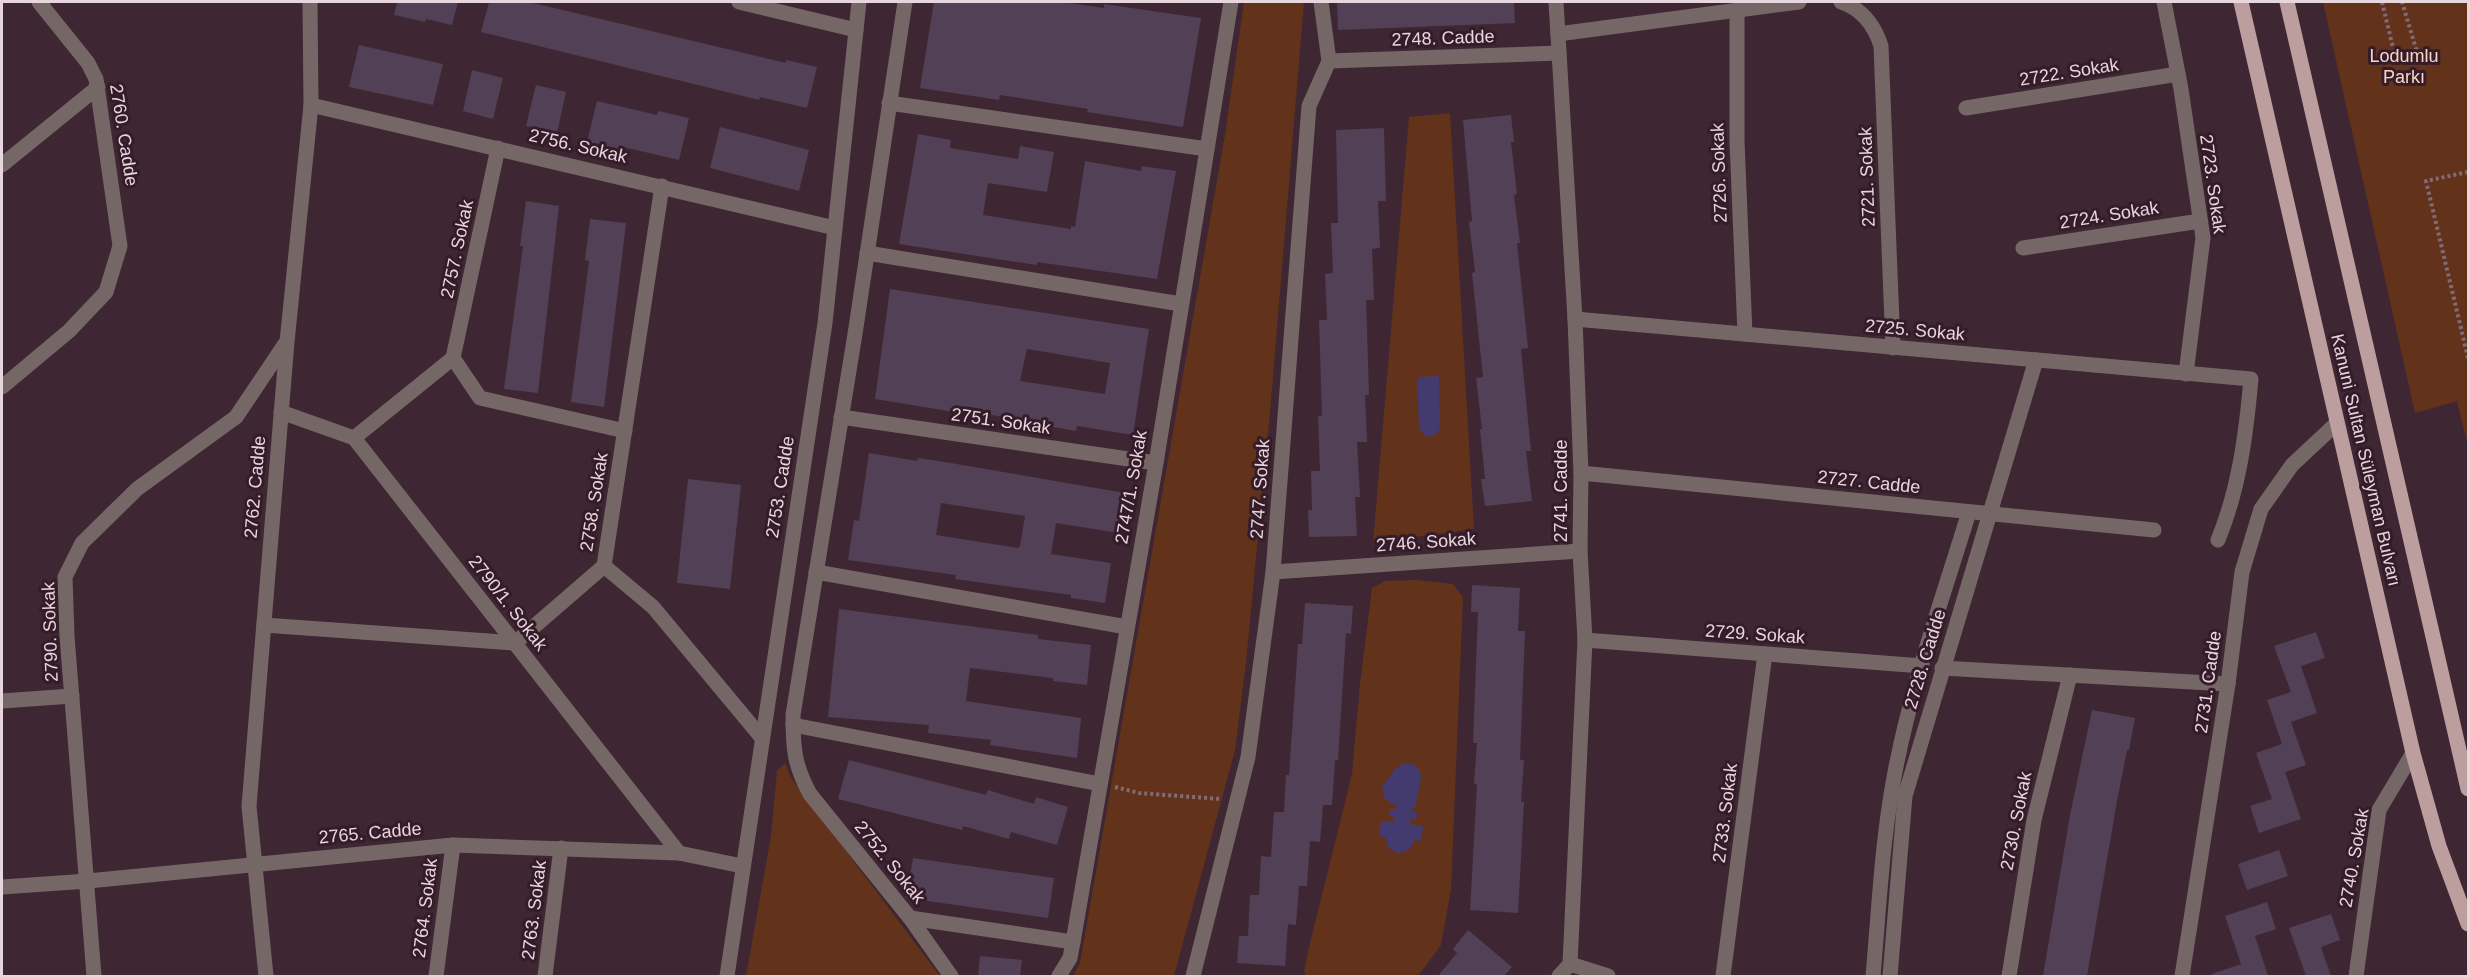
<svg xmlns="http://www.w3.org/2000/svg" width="2470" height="978" font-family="Helvetica,sans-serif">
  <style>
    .green { fill: #62331a }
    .water { fill: #433a70 }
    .building { fill: #514056; fill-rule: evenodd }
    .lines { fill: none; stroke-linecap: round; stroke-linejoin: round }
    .path { stroke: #816b76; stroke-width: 4; stroke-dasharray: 3 3; stroke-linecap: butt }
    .minor { stroke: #766767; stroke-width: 15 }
    .major { stroke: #bd9e9e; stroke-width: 15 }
    .labels { text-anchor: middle; stroke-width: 6; stroke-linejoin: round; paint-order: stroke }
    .street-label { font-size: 18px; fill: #e8d6de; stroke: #351c29 }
    .park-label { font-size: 18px; fill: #fad5c4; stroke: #351c29 }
  </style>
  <rect width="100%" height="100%" fill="#3f2633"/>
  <g class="green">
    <path d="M1244 2H1304L1270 412 1246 662 1235 750 1174 976H1073L1080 963 1225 135Z"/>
    <path d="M2323 2H2468V446L2457 401 2415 413Z"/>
    <path d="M1450 113 1474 529 1373 543 1409 117Z"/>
    <path d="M1417 580 1453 584 1463 597 1451 889 1441 945 1418 976H1306L1304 971 1310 943 1352 774 1360 684 1372 588 1385 581Z"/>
    <path d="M785 763 791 778 940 976H746L771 836 777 771Z"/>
  </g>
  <g class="water">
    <path d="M1439 376 1440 429 1435 435 1427 437 1419 429 1417 377Z"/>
    <path d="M1405 763 1415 765 1420 771 1421 778 1415 808 1412 807 1411 811 1417 812 1416 820 1410 819V824L1423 826 1421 841 1415 840 1409 850 1398 853 1389 848 1385 837 1379 836 1381 821 1394 822 1395 817 1389 816 1390 809H1396L1397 806 1385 799 1382 787 1396 768Z"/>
  </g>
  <g class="building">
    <path d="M397 2H458L452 25 426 19 425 22 394 15Z"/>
    <path d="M489 2H529L786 63V60L817 67 807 108 760 97 759 100 481 32Z"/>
    <path d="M934 2H1062L1104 8V4L1201 18 1183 127 1087 112 1088 109 1000 95 999 100 920 88Z"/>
    <path d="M1337 2H1514L1515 23 1338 30Z"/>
    <path d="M359 45 443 64 433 105 349 87Z"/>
    <path d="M472 70 503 78 493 119 463 111Z"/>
    <path d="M536 85 566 92 557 133 526 126Z"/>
    <path d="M597 101 657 115 658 111 689 118 679 160 619 146 618 149 587 142Z"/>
    <path d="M1511 115 1514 142H1511L1517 194 1514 195 1520 243H1517L1528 348 1521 349 1531 451H1526L1532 501 1485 506 1481 479H1485L1480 429H1482L1476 378 1483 377 1472 273 1475 272 1469 222 1472 221 1463 120Z"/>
    <path d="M720 127 809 150 799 191 710 168Z"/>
    <path d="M1384 128 1386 201H1378L1380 248 1372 249 1374 300H1366L1369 395H1365L1367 442H1357L1360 497H1355L1357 536 1309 537 1308 510H1312L1311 471H1320L1318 416H1322L1319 320H1327L1325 274 1333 273 1331 223H1338L1336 130Z"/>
    <path d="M918 134 951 140 950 148 1018 159 1020 146 1054 152 1047 192 988 183 983 215 1071 229V226L1075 227 1085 161 1141 171 1142 166 1176 171 1157 279 1037 262V265L977 256 899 244Z"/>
    <path d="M526 201 559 206 538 393 504 389 523 246H520Z"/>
    <path d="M590 219 626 223 604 407 571 402 589 261 585 260Z"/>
    <path d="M890 289 1149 329 1133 435 1077 426 1076 431 1042 425V423L955 409 954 412 875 399ZM1027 349 1110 363 1105 394 1020 381Z"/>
    <path d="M869 453 917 461 918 458 951 463 1125 493 1119 533 1056 523 1051 554 1111 563 1105 603 1071 598V595L955 579 956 575 848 560 854 520 859 521ZM941 503 1025 516 1020 546 1018 548 936 535Z"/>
    <path d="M688 479 741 485 730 589 677 583Z"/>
    <path d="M1472 585 1520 588 1518 631H1525L1520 760H1524L1521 802H1524L1518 913 1470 910 1477 784H1474L1477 743H1473L1478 612H1471Z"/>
    <path d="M1305 603 1353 606 1351 634 1346 633 1338 760H1335L1332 805H1323L1320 842 1310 841 1307 886H1299L1296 925 1288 924 1285 966 1237 963 1239 936H1248L1250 895H1259L1261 856 1271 857 1274 812H1284L1286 775H1289L1298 644H1302Z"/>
    <path d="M839 609 1038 635V639L1091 645 1087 685 1053 681V678L970 668 966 701 1081 718 1077 758 990 745 991 740 928 733 929 725 828 717Z"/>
    <path d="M2316 632 2325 658 2301 666 2317 713 2291 722 2306 765 2285 772 2301 819 2259 833 2250 806 2272 799 2256 753 2282 744 2267 700 2291 692 2274 646Z"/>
    <path d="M2092 710 2135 718 2129 750H2127L2117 801 2087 976H2043L2070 815Z"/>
    <path d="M849 760 986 795 988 790 1034 804 1036 797 1068 807 1057 845 1011 832 1009 839 963 826 962 830 838 799Z"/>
    <path d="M2279 850 2288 876 2247 890 2238 864Z"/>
    <path d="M913 858 1054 878 1048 918 906 898Z"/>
    <path d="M2267 902 2276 929 2255 936 2268 976H2212V974L2241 964 2225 916Z"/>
    <path d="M2331 914 2340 940 2321 947 2331 976H2306L2289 928Z"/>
    <path d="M1468 930 1512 967 1504 976H1438L1457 953 1453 949Z"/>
    <path d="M980 956 1022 960 1020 976H978Z"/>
  </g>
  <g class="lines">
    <g class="path">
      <path d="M2382 2 2396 60 2417 52 2402 2"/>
      <path d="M2468 172 2426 181 2468 358"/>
      <path d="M1115 787 1139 793 1221 799"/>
    </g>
    <g class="minor">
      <path d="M739 2 856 30"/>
      <path d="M905 2 855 334 793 715C793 748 794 765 810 794L910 918 951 976"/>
      <path d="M1556 2 1575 319 1581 473 1580 551 1585 640 1570 964 1559 976"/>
      <path d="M1841 2C1862 9 1874 24 1881 46L1893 348"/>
      <path d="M2164 2 2181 89 2203 238 2186 374"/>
      <path d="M1737 11V141L1745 334"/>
      <path d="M1558 34 1799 2"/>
      <path d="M1329 61 1559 53"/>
      <path d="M889 103 1207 149"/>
      <path d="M311 105 835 228"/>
      <path d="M1966 108 2178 74"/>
      <path d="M2 165 98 87"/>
      <path d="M2023 248 2200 221"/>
      <path d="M867 253 1181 304"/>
      <path d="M1575 319 2251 379C2246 435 2239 489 2218 540"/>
      <path d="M453 358 498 148"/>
      <path d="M453 358 480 398 625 431"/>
      <path d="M2 387 69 331 106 292 120 246 96 79 88 63 39 2"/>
      <path d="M281 412 354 438 679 853"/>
      <path d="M841 417 1156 463"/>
      <path d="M354 438 453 358"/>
      <path d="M1581 473 2154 530"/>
      <path d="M604 566 653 607 762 738"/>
      <path d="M816 572 1127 627"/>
      <path d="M1273 572 1580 551"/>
      <path d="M264 625 515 643 604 566 662 186"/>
      <path d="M1585 640 1922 666"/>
      <path d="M1942 668 2228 684"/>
      <path d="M2 701 72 696"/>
      <path d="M793 725 1100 784"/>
      <path d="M2 887 88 881 453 845 679 853 742 866"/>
      <path d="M910 918 1073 942"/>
      <path d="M1570 964 1608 976"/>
      <path d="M94 976 67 636 65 577 82 543 137 489 236 417 285 344"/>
      <path d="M266 976 249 806 287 342 311 105 310 2"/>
      <path d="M436 976 453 845"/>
      <path d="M545 976 561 848"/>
      <path d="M727 976 825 323 859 2"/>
      <path d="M1059 976 1070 958 1073 942 1156 463 1231 2"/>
      <path d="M1193 976 1248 757 1273 572 1309 106 1329 61 1321 2"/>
      <path d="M1723 976 1765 654"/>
      <path d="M1873 976C1879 909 1882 839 1895 772 1912 683 1943 597 1969 512"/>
      <path d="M1890 976 1905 796 2036 360"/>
      <path d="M2009 976 2034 820 2070 675"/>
      <path d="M2182 976 2228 684 2242 572 2261 509 2292 465 2337 423"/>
      <path d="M2356 976 2379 810 2413 753"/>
    </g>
    <g class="major">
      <path d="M2241 2 2413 753 2439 846 2468 924"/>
      <path d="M2287 2 2468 789"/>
    </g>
  </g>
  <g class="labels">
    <g class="street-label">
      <text transform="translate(1443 38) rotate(-2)" y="6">2748. Cadde</text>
      <text transform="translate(2069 72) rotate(-9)" y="6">2722. Sokak</text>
      <text transform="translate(124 135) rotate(81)" y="6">2760. Cadde</text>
      <text transform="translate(578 146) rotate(13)" y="6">2756. Sokak</text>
      <text transform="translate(1719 173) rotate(-92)" y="6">2726. Sokak</text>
      <text transform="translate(1867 177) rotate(-92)" y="6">2721. Sokak</text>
      <text transform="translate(2213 184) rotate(82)" y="6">2723. Sokak</text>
      <text transform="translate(2109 215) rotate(-9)" y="6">2724. Sokak</text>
      <text transform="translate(457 249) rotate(-78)" y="6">2757. Sokak</text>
      <text transform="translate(1915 330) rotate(5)" y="6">2725. Sokak</text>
      <text transform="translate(1001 421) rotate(8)" y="6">2751. Sokak</text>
      <text transform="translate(2366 460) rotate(77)" y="6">Kanuni Sultan Süleyman Bulvarı</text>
      <text transform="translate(1869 482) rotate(6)" y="6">2727. Cadde</text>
      <text transform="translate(255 487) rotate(-85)" y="6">2762. Cadde</text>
      <text transform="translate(780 487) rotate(-81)" y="6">2753. Cadde</text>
      <text transform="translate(1131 487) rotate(-80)" y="6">2747/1. Sokak</text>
      <text transform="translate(1260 489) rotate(-86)" y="6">2747. Sokak</text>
      <text transform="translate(1561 491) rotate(-90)" y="6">2741. Cadde</text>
      <text transform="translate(594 502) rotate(-81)" y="6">2758. Sokak</text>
      <text transform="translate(1426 542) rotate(-4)" y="6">2746. Sokak</text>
      <text transform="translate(508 603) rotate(52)" y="6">2790/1. Sokak</text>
      <text transform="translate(50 632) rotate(-92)" y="6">2790. Sokak</text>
      <text transform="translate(1755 634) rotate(4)" y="6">2729. Sokak</text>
      <text transform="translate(1925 659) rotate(-73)" y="6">2728. Cadde</text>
      <text transform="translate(2208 682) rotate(-82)" y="6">2731. Cadde</text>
      <text transform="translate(1725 813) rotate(-83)" y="6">2733. Sokak</text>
      <text transform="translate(2016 821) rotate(-79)" y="6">2730. Sokak</text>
      <text transform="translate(370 833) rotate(-5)" y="6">2765. Cadde</text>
      <text transform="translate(2354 858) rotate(-80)" y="6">2740. Sokak</text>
      <text transform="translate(890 862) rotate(51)" y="6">2752. Sokak</text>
      <text transform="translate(425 908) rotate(-83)" y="6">2764. Sokak</text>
      <text transform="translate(534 910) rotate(-83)" y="6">2763. Sokak</text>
    </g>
    <g class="park-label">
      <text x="2404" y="62">Lodumlu<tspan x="2404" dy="21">Parkı</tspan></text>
    </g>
  </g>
  <rect width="2470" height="978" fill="none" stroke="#e8d6de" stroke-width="6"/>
</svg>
